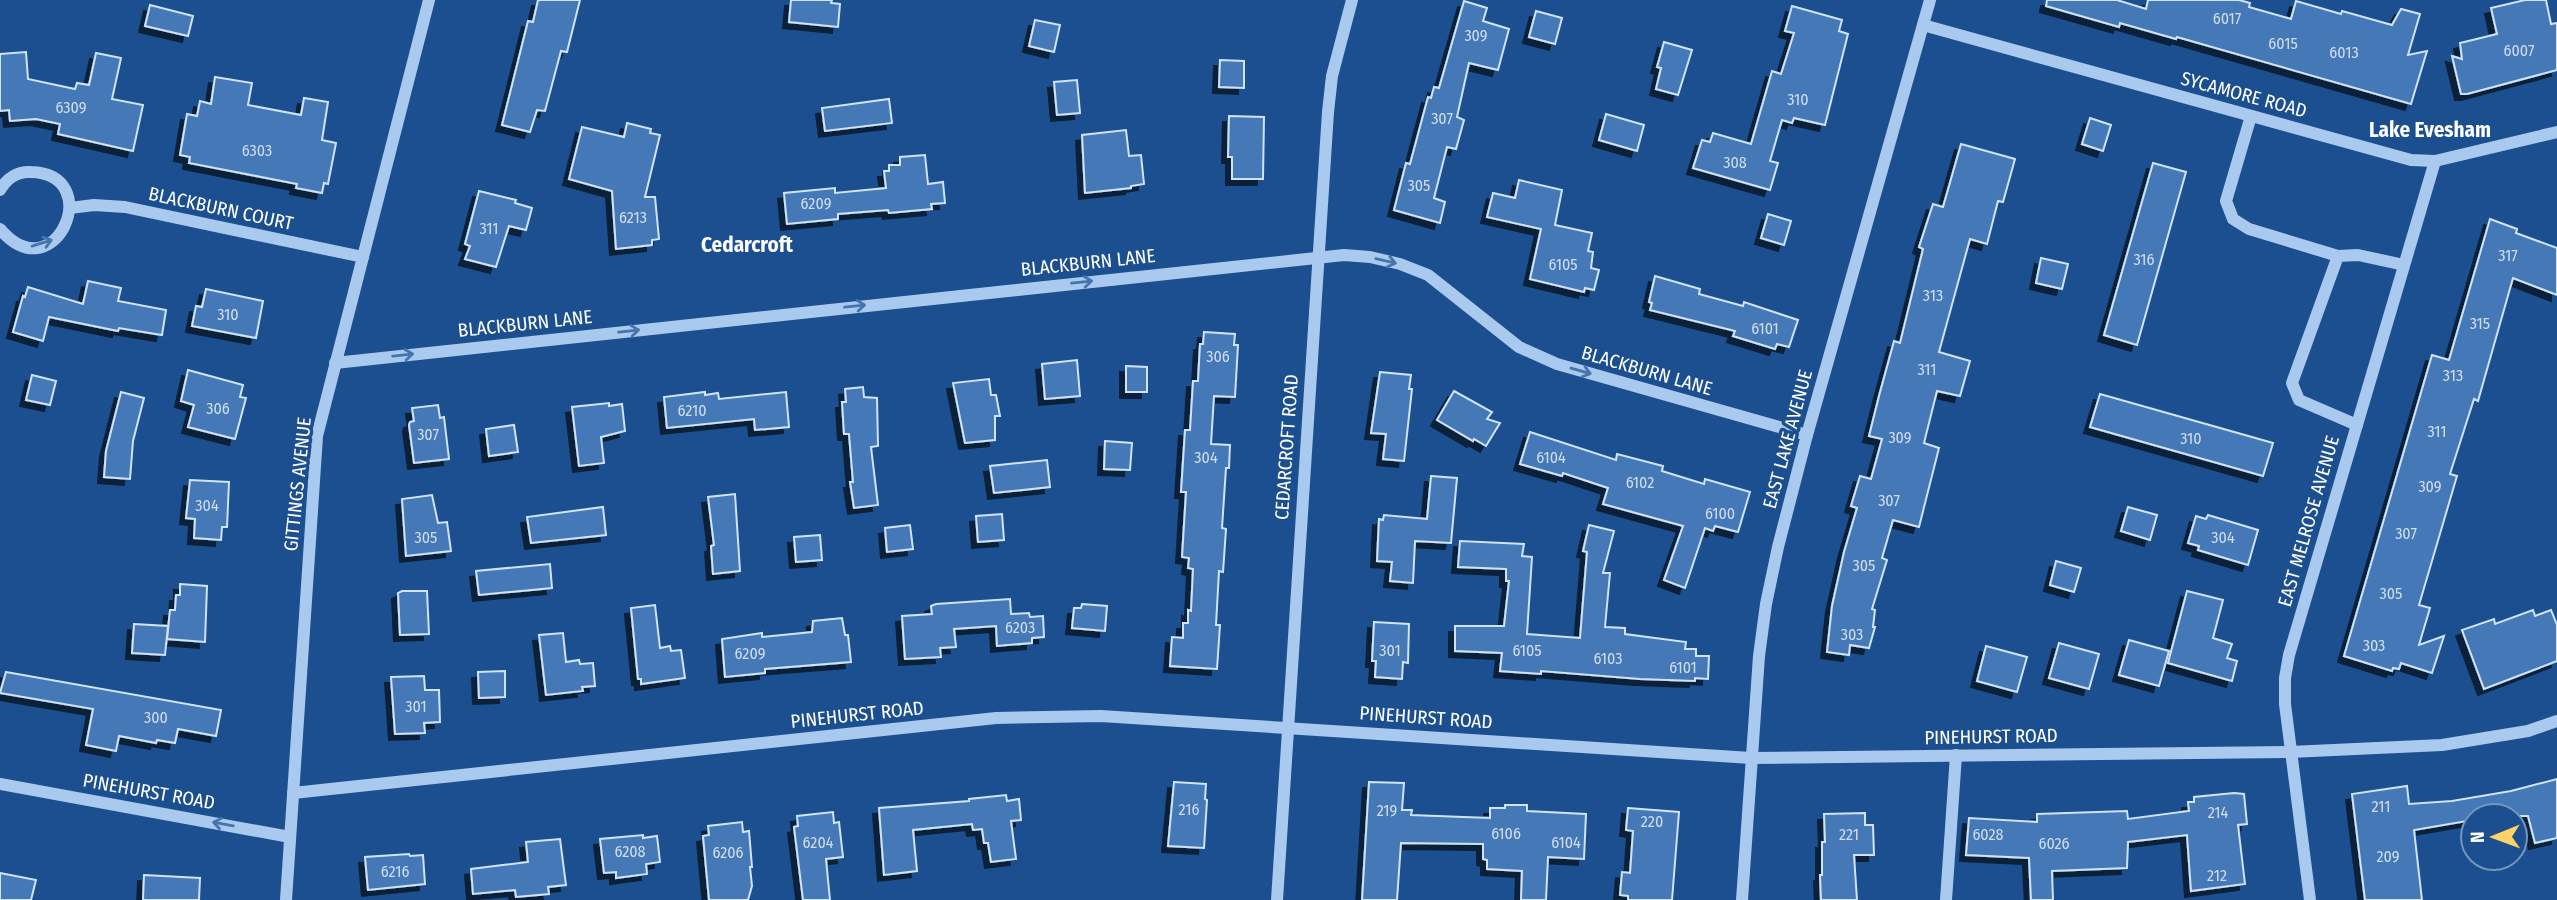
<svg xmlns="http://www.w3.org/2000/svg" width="2557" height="900" font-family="'Fira Sans Condensed',sans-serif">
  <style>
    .building { fill: #4478b7; stroke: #cfe3fa; stroke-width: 2; filter: url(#shadow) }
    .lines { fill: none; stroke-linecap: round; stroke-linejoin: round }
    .minor { stroke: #a9c9ee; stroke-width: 12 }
    .oneway { stroke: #4674ac }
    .labels { text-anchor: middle; stroke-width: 7; stroke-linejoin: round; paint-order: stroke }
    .number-label { font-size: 16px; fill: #d0dded }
    .street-label { font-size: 19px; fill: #fff; stroke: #1b4f8f }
    .neighbourhood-label { font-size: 21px; font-weight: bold; fill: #fff; stroke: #1b4f8f }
  </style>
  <defs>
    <filter id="shadow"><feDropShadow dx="-6" dy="6" stdDeviation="0" flood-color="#0009"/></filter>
  </defs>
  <rect width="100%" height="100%" fill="#1b4f8f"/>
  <g class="building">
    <path d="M538 0H580L567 52 561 51 545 111 537 110 530 132 502 125 528 21 533 22Z"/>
    <path d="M791 0H832L831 3 840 4 838 27 789 22Z"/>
    <path d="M2047 0H2117L2146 9 2148 0H2239L2250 3 2249 7 2291 19 2296 1 2341 14 2342 11 2392 25 2401 9 2420 14 2408 55 2427 51 2411 104 2177 37 2176 39 2120 23 2119 27 2046 6Z"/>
    <path d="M2525 0H2546L2551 24 2557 23V70L2467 94H2461L2452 56 2462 59 2460 43 2497 34 2491 8Z"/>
    <path d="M1464 1 1487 8 1483 21 1509 29 1498 70 1469 63 1457 117 1464 120 1456 149 1447 147 1434 198 1445 202 1440 223 1394 210 1406 163 1410 164 1428 97 1431 98 1434 87 1439 88Z"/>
    <path d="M150 5 193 16 188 36 145 26Z"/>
    <path d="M1792 6 1842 20 1839 31 1848 34 1825 125 1794 118 1792 123 1782 120 1770 161 1778 163 1770 190 1693 168 1702 140 1710 142 1713 133 1751 144 1772 71 1781 74 1794 33 1785 31Z"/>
    <path d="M1536 11 1562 18 1555 44 1529 37Z"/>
    <path d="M1035 20 1060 25 1054 52 1029 46Z"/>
    <path d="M1664 42 1692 50 1678 95 1656 89 1661 68 1657 67Z"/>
    <path d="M26 52 28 79 75 89 77 83 89 85 96 53 121 58 112 99 143 105 133 151 58 134 60 124 36 119 10 121 9 110 0 111V54Z"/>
    <path d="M1220 60 1244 61V88L1219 87Z"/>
    <path d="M215 77 252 83 248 105 301 115 304 98 328 102 322 140 336 143 328 184 324 183 322 193 296 188 297 184 189 163 190 157 180 155 187 114 197 116 200 101 211 104Z"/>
    <path d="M1077 80 1080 113 1057 115 1054 82Z"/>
    <path d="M889 99 892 123 825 131 822 108Z"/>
    <path d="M1606 114 1644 125 1637 151 1599 140Z"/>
    <path d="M1229 116 1264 117 1263 179H1232V157H1228Z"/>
    <path d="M2090 118 2111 125 2103 151 2082 144Z"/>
    <path d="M627 123 651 129 650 133 660 135 645 197H655L659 239 652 240V245L616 249 612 191 569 179 582 127 624 137Z"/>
    <path d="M1126 130 1129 156 1141 155 1144 184 1131 186V188L1085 193 1082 135Z"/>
    <path d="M1961 144 2015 159 2003 202 1998 201 1987 244 1970 239 1939 352 1970 361 1960 396 1937 391 1924 443 1939 448 1919 527 1893 520 1882 558 1887 560 1872 609 1875 610 1873 627H1875L1869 648 1850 645 1849 655 1827 652 1832 606 1844 552 1857 508 1851 506 1860 476 1871 479 1882 439 1869 436 1879 396 1894 341 1900 343 1923 249 1919 247 1933 204 1943 207Z"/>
    <path d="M925 155 928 184 943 182 945 203 931 204 932 209 889 213 888 210 838 214V219L787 224 784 193 835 188V193L886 188 884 171H889V165H900V157Z"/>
    <path d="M2153 163 2186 172 2137 345 2104 335Z"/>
    <path d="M1519 180 1562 190 1555 225 1592 233 1588 251 1593 252 1591 268 1599 270 1594 290 1585 288 1584 292 1530 279 1541 229 1487 217 1493 193 1515 198Z"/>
    <path d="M479 191 516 200 515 203 532 208 526 230 509 226 496 267 465 259 470 246 465 244Z"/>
    <path d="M1768 214 1791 221 1784 245 1761 238Z"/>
    <path d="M2490 219 2517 229 2516 233 2557 248V295L2513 278 2478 401 2474 399 2450 474 2457 476 2419 605 2430 608 2419 645 2444 636 2432 673 2401 663 2399 669 2393 668 2392 671 2344 656 2432 355 2449 360Z"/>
    <path d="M2041 258 2068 264 2062 289 2036 283Z"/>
    <path d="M1655 276 1700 289 1699 294 1743 306 1744 302 1798 320 1789 347 1777 344 1775 349 1733 336 1735 331 1650 310 1652 303 1649 302Z"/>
    <path d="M88 281 121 288 118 301 166 310 162 335 119 328 118 331 49 317 43 341 13 332 23 296 25 297 28 287 83 304Z"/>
    <path d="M206 289 263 301 256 338 192 326 196 306 202 307Z"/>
    <path d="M1204 332 1235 334 1234 345H1238L1235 397 1214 396 1211 444 1230 445 1229 468H1226L1222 528 1226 529 1223 572 1219 571 1216 625H1220L1217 669 1170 666 1172 637 1183 638V623H1188V610L1191 611 1193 569 1188 568 1189 558 1182 557 1186 492H1181L1185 430H1190L1193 381H1198L1200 344H1203Z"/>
    <path d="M1077 360 1080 396 1045 399 1042 364Z"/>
    <path d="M1126 366 1147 367V392H1126Z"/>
    <path d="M188 370 243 385 240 397 246 398 235 439 188 427 194 405 181 401Z"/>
    <path d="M1380 372 1411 375 1409 389H1412L1404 461 1383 459 1386 434 1371 433Z"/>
    <path d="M32 375 56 381 50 405 26 400Z"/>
    <path d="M989 379 991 395H996L1000 416H995V440L965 443 953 383Z"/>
    <path d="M863 387 864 397 877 398 878 446 871 447 878 505 854 508 850 482H853L849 434H844L842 402H846L845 389Z"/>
    <path d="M1454 391 1492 412 1487 419 1500 423 1486 446 1474 439 1473 441 1437 420Z"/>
    <path d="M121 392 144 398 133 441 130 479 104 477 106 451Z"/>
    <path d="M705 392V395L718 393 719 399 786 392 789 427 755 430 754 419 667 428 664 397Z"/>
    <path d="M2100 394 2273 443 2263 476 2090 427Z"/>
    <path d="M609 403V406L622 404 625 431 601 437 604 463 579 466 572 407Z"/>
    <path d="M438 405 440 418 444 417 449 459 414 463 409 425 410 422 414 421 412 408Z"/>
    <path d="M514 425 518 452 489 456 486 429Z"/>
    <path d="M1530 432 1616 460 1617 454 1663 466 1662 471 1704 484 1705 479 1750 492 1738 532 1715 526 1713 531 1705 528 1685 588 1664 580 1683 526 1603 504 1608 488 1563 473 1562 476 1520 464Z"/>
    <path d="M1105 441 1132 443 1130 470 1104 469Z"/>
    <path d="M1047 460 1050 487 994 493 990 466Z"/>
    <path d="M1431 476 1457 478 1451 543 1415 541 1413 583 1390 581 1392 562 1377 561 1379 519 1383 520 1384 515 1427 519Z"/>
    <path d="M190 480 229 482 227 527H222L221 540 194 538 195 519 186 518Z"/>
    <path d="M735 494 740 571 713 574 711 546 714 545 708 497Z"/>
    <path d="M432 495 438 523 447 522 451 551 406 556 402 499Z"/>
    <path d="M603 507 606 535 531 543 527 517Z"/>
    <path d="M2128 507 2157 515 2150 540 2121 531Z"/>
    <path d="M1002 514 1004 540 978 542 976 516Z"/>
    <path d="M2208 515 2258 530 2248 565 2198 550 2199 546 2188 543 2196 516 2206 519Z"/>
    <path d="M910 525 913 549 887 552 885 528Z"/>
    <path d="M1589 525 1614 531 1603 573H1610L1605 627 1625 628V634L1686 642 1685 649H1696V656H1709L1708 679 1695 678V681L1640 679 1541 671V674L1500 671 1502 653 1455 651V626H1504L1509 581H1506V569L1458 567 1460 541 1524 544 1522 556 1532 557 1527 634 1580 638 1587 552 1583 551Z"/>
    <path d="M820 535 822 560 796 562 794 537Z"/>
    <path d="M2056 561 2081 568 2074 592 2050 585Z"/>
    <path d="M550 564 552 588 479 595 476 571Z"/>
    <path d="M180 584 207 586 205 642 167 639 170 610H175L176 595H180Z"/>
    <path d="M402 591H427L429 634 400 635 398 593Z"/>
    <path d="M2187 591 2223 600 2213 638 2232 644 2227 658 2237 661 2232 681 2168 663Z"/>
    <path d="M1010 599 1011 614 1029 613 1030 617 1043 616 1044 637 1032 638V643L997 646 996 626 954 629 956 647 940 648 941 657 905 659 902 616 932 614 931 606 936 604Z"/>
    <path d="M1082 604 1107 606 1105 631 1072 628 1074 608H1081Z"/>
    <path d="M655 605 660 648 670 646 671 651 681 650 685 678 641 684V679H638L631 608Z"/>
    <path d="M2533 610 2535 616 2551 610 2557 625V661L2484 689 2462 630 2494 619 2495 624Z"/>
    <path d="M842 618 845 635H848L851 662 765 669V673L725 677 722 639 762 633V637L812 632 813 621Z"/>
    <path d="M1374 622 1409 624 1408 663 1403 662 1402 679 1375 677 1376 661H1372Z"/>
    <path d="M134 624 168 626 165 655 132 653Z"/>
    <path d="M563 633 566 662 579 660 580 664 593 663 595 686 582 687 583 691 546 695 539 635Z"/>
    <path d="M2129 640 2169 651 2159 686 2119 675Z"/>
    <path d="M2059 643 2099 654 2089 689 2049 678Z"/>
    <path d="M1986 646 2027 657 2017 692 1977 681Z"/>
    <path d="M505 671V697L479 698 478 672Z"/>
    <path d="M6 672 221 710 216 736 178 729 175 743 157 740 156 743 119 736 116 751 86 745 93 709 0 693Z"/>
    <path d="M424 676 425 690H439L440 722 424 723 425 733 395 734 391 677Z"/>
    <path d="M2557 779V838L2535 843 2528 816H2473V820L2414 830 2422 900H2365L2352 794 2407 786 2409 804 2452 801 2511 791Z"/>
    <path d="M1174 782 1206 784 1205 799 1207 800 1204 848 1168 846Z"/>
    <path d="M1369 782 1404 783 1402 810H1412L1411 815 1490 818V808H1505V805H1527V811L1586 814 1584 859 1548 857 1546 900H1521L1522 871 1487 869V860L1483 859V844L1401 843 1397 900H1362Z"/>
    <path d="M2234 793 2244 794 2247 824 2238 825 2245 884 2191 891 2187 835 2128 842 2127 868 2052 871 2053 900H2031L2029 858 1966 855 1969 818 2037 822V814L2127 811 2128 819 2189 811 2188 802H2194V797Z"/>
    <path d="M1006 795 1007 801 1019 799 1021 820 1011 821 1016 859 991 862 988 843H984L982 829 973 830 972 824 913 830 917 871 884 875 879 808 969 801V799Z"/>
    <path d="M1628 808 1679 812 1672 900H1628V896L1620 895 1622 872 1630 873 1633 831 1626 830Z"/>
    <path d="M833 812 834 823 839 822 843 857 826 859 830 900H803L794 827 798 826 797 816Z"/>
    <path d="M1865 813V825H1873L1874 855H1854L1857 900H1821L1820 875H1822V842H1825L1824 814Z"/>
    <path d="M742 822 743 832 749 831 752 867H750L752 886 748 900H709L703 836 709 835 708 826Z"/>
    <path d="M643 835V838L657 836 660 862 646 864 647 874 616 878V872L604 873 600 839Z"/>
    <path d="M560 839 566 885 548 887 549 894 516 897 515 890 473 894 471 869 528 862 526 842Z"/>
    <path d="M409 854 410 856 423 855 425 884 368 890 365 857Z"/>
    <path d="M0 873 36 880 31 900H0Z"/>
    <path d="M144 875 200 878 199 900H143Z"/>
  </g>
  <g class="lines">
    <g class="minor">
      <path d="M1923 25 2411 160 2435 161 2557 132"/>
      <path d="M2251 116 2226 201 2233 219 2249 229 2338 256"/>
      <path d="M0 190C7 178 18 171 31 172 107 174 55 294 0 229"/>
      <path d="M70 208 94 205 125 207 363 257"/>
      <path d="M335 363 1344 255 1370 257 1400 264 1428 275 1519 347 1557 364 1807 435"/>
      <path d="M2357 425 2299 400 2292 383 2338 256 2358 255 2404 265"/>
      <path d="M0 784 290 837"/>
      <path d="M293 793 996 718 1101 716 1751 758 2290 752 2442 745 2528 731 2557 721"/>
      <path d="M286 900 317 436 429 0"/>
      <path d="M1277 900 1328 112 1332 76 1352 0"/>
      <path d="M1742 900 1759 656 1766 604 1778 547 1807 435 1930 0"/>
      <path d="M1946 900 1956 755"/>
      <path d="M2310 900 2285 704V678L2289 655 2435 161"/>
    </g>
  </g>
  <defs><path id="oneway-shaft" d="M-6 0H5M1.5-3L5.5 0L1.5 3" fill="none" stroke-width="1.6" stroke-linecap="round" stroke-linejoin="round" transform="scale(1.75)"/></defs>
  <g class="oneway">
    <use href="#oneway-shaft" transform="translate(42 243) rotate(-17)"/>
    <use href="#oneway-shaft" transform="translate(1386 261) rotate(13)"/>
    <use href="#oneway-shaft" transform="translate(1082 282) rotate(-6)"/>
    <use href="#oneway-shaft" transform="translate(855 306) rotate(-6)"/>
    <use href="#oneway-shaft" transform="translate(629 331) rotate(-6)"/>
    <use href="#oneway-shaft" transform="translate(403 355) rotate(-6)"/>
    <use href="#oneway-shaft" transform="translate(1581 371) rotate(16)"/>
    <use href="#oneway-shaft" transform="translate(223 824) rotate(-170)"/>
  </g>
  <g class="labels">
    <g class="number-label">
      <text x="2227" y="24">6017</text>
      <text x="1476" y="41">309</text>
      <text x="2283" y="49">6015</text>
      <text x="2519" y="56">6007</text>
      <text x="2344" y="58">6013</text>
      <text x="1798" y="105">310</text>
      <text x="71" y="113">6309</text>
      <text x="1442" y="124">307</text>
      <text x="257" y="156">6303</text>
      <text x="1735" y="168">308</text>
      <text x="1419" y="191">305</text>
      <text x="816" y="209">6209</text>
      <text x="633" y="223">6213</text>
      <text x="489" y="234">311</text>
      <text x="2508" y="261">317</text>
      <text x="2144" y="265">316</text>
      <text x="1563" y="270">6105</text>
      <text x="1933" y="301">313</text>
      <text x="228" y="320">310</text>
      <text x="2480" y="329">315</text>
      <text x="1765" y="334">6101</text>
      <text x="1218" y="362">306</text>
      <text x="1927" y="375">311</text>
      <text x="2453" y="381">313</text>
      <text x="218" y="414">306</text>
      <text x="692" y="416">6210</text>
      <text x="2437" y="437">311</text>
      <text x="428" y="440">307</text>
      <text x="1900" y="443">309</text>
      <text x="2191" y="444">310</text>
      <text x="1206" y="463">304</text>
      <text x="1551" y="463">6104</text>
      <text x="1640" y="488">6102</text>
      <text x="2430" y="492">309</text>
      <text x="1889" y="506">307</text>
      <text x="207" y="511">304</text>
      <text x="1720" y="519">6100</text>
      <text x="2406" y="539">307</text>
      <text x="426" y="543">305</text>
      <text x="2223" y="543">304</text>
      <text x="1864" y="571">305</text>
      <text x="2391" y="599">305</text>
      <text x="1020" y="633">6203</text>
      <text x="1852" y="640">303</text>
      <text x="2374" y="651">303</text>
      <text x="1390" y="656">301</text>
      <text x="1527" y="656">6105</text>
      <text x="750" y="659">6209</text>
      <text x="1608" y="664">6103</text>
      <text x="1683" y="673">6101</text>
      <text x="416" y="712">301</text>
      <text x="156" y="723">300</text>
      <text x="2381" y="812">211</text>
      <text x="1189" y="815">216</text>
      <text x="1387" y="816">219</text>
      <text x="2218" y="818">214</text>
      <text x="1652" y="827">220</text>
      <text x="1506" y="839">6106</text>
      <text x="1849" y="840">221</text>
      <text x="1988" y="840">6028</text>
      <text x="818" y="848">6204</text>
      <text x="1566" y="848">6104</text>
      <text x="2054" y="849">6026</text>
      <text x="630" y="857">6208</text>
      <text x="728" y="858">6206</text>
      <text x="2388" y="862">209</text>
      <text x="395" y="877">6216</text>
      <text x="2217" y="881">212</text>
    </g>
    <g class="street-label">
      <text transform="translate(2244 94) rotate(15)" y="7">SYCAMORE ROAD</text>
      <text transform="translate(221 208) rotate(12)" y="7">BLACKBURN COURT</text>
      <text transform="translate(1088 262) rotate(-6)" y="7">BLACKBURN LANE</text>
      <text transform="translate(525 323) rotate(-6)" y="7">BLACKBURN LANE</text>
      <text transform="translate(1647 370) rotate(16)" y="7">BLACKBURN LANE</text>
      <text transform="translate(1787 439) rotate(-75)" y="7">EAST LAKE AVENUE</text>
      <text transform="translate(1286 447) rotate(-86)" y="7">CEDARCROFT ROAD</text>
      <text transform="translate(297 484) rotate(-84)" y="7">GITTINGS AVENUE</text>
      <text transform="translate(2308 521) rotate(-74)" y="7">EAST MELROSE AVENUE</text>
      <text transform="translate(857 714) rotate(-6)" y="7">PINEHURST ROAD</text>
      <text transform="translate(1426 717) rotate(4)" y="7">PINEHURST ROAD</text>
      <text transform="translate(1991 736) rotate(-1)" y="7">PINEHURST ROAD</text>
      <text transform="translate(149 791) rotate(10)" y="7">PINEHURST ROAD</text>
    </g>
    <g class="neighbourhood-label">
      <text x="2430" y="137">Lake Evesham</text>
      <text x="747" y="252">Cedarcroft</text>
    </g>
  </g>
  <g transform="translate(2494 837) rotate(269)"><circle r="33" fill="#1b4f8f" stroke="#7695bc" stroke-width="2"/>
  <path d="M0-5L12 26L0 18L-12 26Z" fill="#ffd166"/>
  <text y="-10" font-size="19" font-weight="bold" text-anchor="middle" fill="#ffffff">N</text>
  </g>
</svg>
